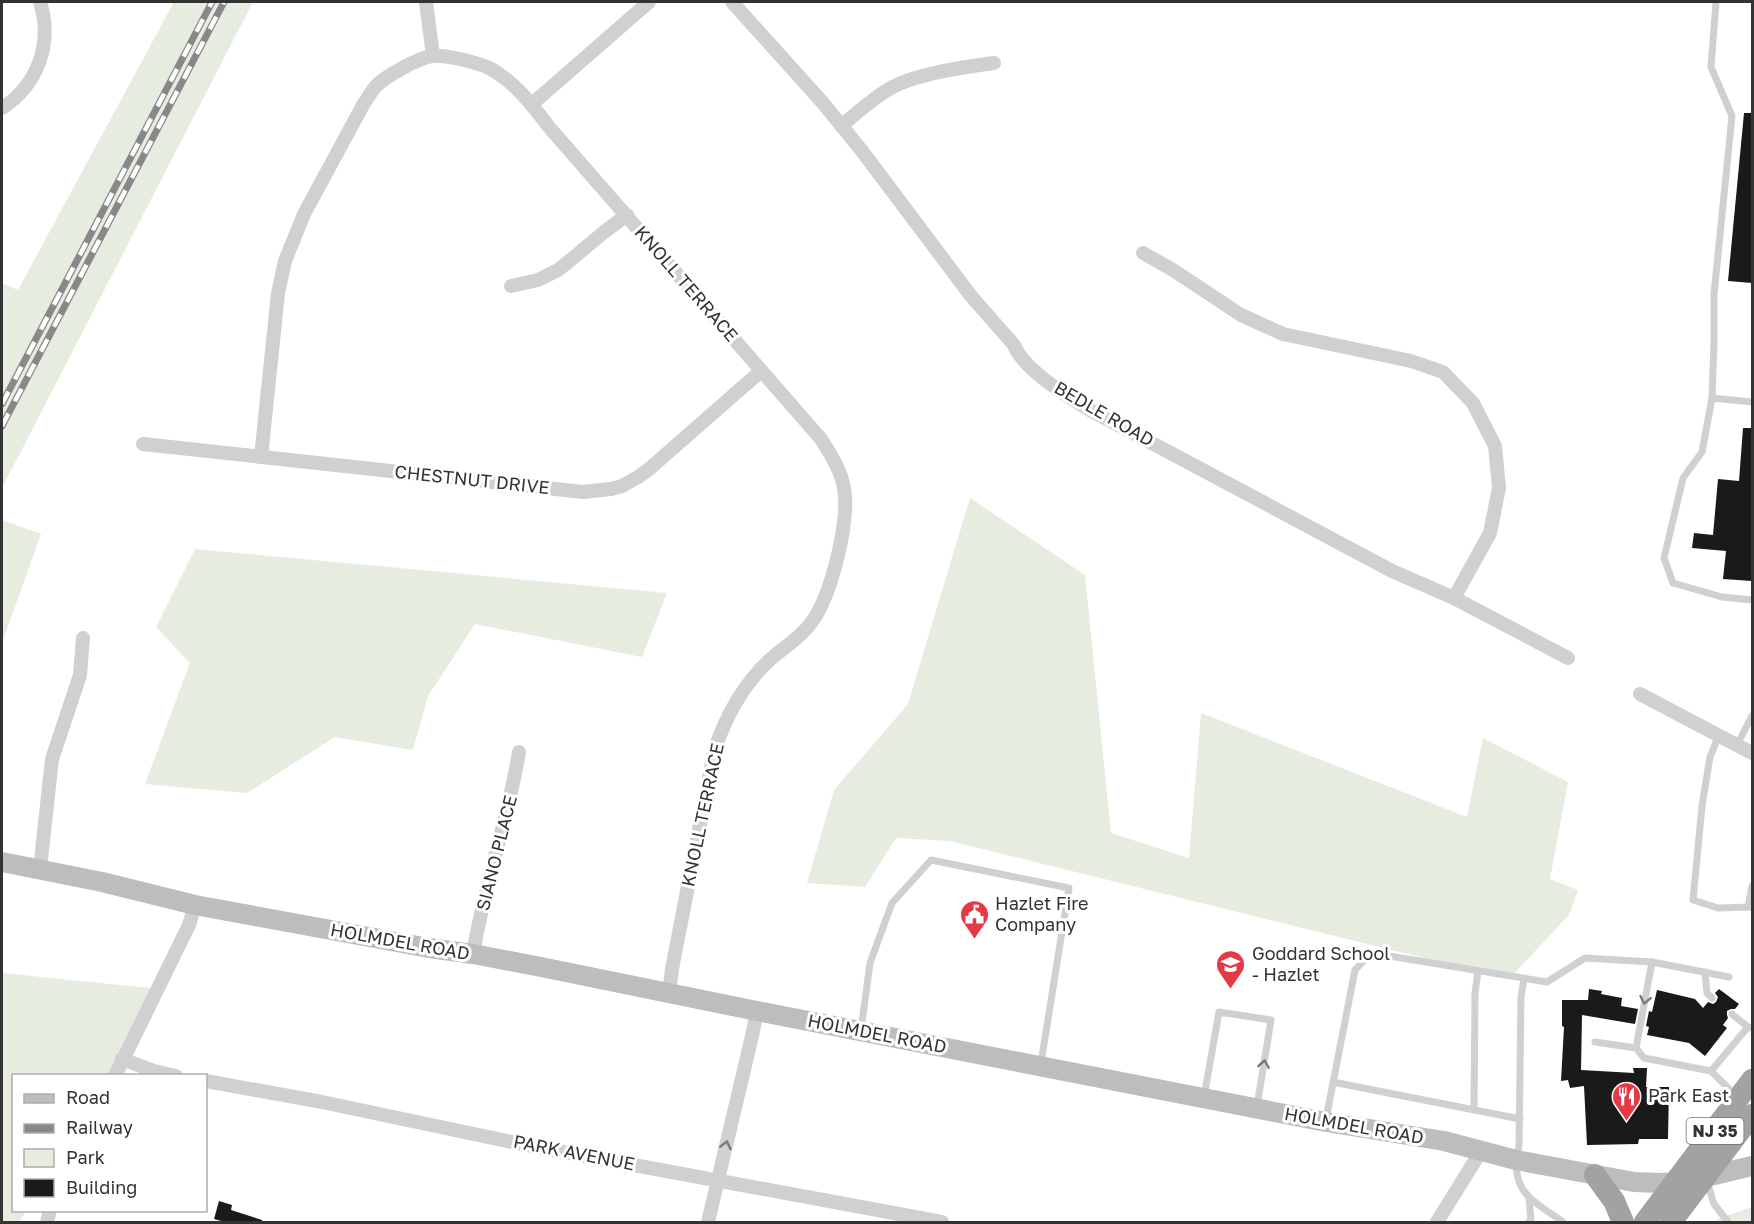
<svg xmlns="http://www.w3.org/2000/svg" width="1754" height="1224" font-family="'Golos Text',sans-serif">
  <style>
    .green { fill: #e6ecdf }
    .building { fill: #1a1a1a }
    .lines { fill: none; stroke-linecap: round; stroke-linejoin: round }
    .service { stroke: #d0d0d0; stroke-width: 7 }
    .minor { stroke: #d0d0d0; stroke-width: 14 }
    .secondary { stroke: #bdbdbd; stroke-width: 20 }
    .trunk { stroke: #a2a2a2; stroke-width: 22 }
    .rail-casing { stroke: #888; stroke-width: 7 }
    .rail { stroke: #fff; stroke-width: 4.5; stroke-dasharray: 14; stroke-linecap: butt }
    .oneway { stroke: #7a7a7a }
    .labels { text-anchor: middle; stroke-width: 6; stroke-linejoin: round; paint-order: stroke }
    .shield { fill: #fff; stroke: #707070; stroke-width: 1.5 }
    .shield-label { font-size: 16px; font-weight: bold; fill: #333 }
    .street-label { font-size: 18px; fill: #333; stroke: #fff }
    .poi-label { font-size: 18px; fill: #333; stroke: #fff; text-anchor: start }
  </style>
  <rect width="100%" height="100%" fill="#fff"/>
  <g class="green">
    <path d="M174 2H253L2 488V283L18 290Z"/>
    <path d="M970 498 1085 575 1111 833 1189 858 1201 713 1467 817 1483 738 1568 782 1550 879 1578 890 1569 915 1509 979 950 841 896 838 865 887 807 883 834 790 908 704Z"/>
    <path d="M2 520 41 534 2 643Z"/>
    <path d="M195 549 667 593 642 657 475 624 428 696 413 750 335 737 247 793 145 784 190 663 156 627Z"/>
    <path d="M2 973 159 989 115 1075 14 1076V1210L26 1211 19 1222H2Z"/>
    <path d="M1752 1207V1222H1715L1718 1219Z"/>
  </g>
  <g class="building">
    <path d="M1744 113H1752V283L1728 281Z"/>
    <path d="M1743 428H1752V581L1723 579 1726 551 1692 548 1694 533 1713 535 1718 479 1739 481Z"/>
    <path d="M1589 989 1602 991 1601 994 1622 998 1621 1006 1638 1009 1635 1024 1582 1015 1581 1070 1634 1073 1633 1068H1647L1646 1087H1669L1668 1139H1639L1638 1144 1587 1145 1584 1086 1570 1088 1568 1080 1561 1081 1564 1027 1562 1026V1000H1588Z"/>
    <path d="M1719 989 1739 1004 1735 1009H1731L1727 1011V1015L1728 1018 1723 1025 1727 1028 1705 1056 1689 1043 1647 1035 1649 1027 1646 1026 1649 1011 1652 1012 1657 990 1695 999 1703 1008 1708 1002 1713 1004 1716 1002 1718 997 1715 993Z"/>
    <path d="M219 1201 232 1205 231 1210 262 1220V1222H225L214 1219Z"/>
  </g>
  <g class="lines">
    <g class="service">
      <path d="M1716 2 1711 67 1732 116 1714 294V344L1712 398 1702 452 1683 478 1664 558 1673 583 1722 597 1752 600"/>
      <path d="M1712 398 1752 402"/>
      <path d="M1719 735 1710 757 1702 806 1693 900 1718 908 1752 907"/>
      <path d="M1737 745 1752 716"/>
      <path d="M1748 907 1752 886"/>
      <path d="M1705 972 1707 993 1712 998"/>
      <path d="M1524 978 1521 997 1519 1146C1508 1191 1532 1200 1563 1222"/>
      <path d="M1732 1014 1748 1027 1752 1028"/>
      <path d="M861 1030 870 963 892 903 931 860 1069 888 1041 1063"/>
      <path d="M1595 1042 1636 1048 1644 1058 1711 1071 1748 1027"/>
      <path d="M1636 1048 1652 962"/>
      <path d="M1711 1071 1737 1097"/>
      <path d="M1333 1082 1520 1119"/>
      <path d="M1204 1097 1219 1012 1271 1020 1257 1106"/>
      <path d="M1474 1110 1475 993 1478 971"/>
      <path d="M1326 1119 1355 970 1371 953 1547 982 1585 958 1652 962 1729 977"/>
      <path d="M1707 1182 1714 1204 1728 1222"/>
      <path d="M1529 1198 1531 1221 1529 1222"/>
    </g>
    <g class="minor">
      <path d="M426 2 433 56"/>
      <path d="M732 2 823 103 862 151 971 296 1014 345C1023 369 1066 395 1088 409L1392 571 1454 598 1568 658"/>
      <path d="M532 104 649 2"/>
      <path d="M2 108C38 85 53 43 40 2"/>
      <path d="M841 126C857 113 872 99 889 89 914 74 964 67 994 63"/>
      <path d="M1143 253 1173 270 1241 315 1283 334 1411 361 1443 372 1473 403 1495 446 1499 488 1490 533 1454 598"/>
      <path d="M511 286 538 280 558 270 573 258 604 232 627 215"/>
      <path d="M143 444 583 492 611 489 622 486 638 477 648 470 761 371"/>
      <path d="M261 457 278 293 285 261 304 214 363 105C367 99 371 92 376 86 386 76 418 58 432 56 444 54 480 63 491 69 515 82 533 106 549 127L821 439C831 455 841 470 844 488 850 521 831 597 811 623 801 637 786 646 773 657 745 681 725 717 714 752L672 969 669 993"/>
      <path d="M1640 694 1752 753"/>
      <path d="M40 869 52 759 80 675 83 638"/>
      <path d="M473 954C484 886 508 820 519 752"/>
      <path d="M122 1059 154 1071 176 1076"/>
      <path d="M115 1076 189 925 195 905"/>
      <path d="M206 1081 322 1102 531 1146 942 1222"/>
      <path d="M47 1222 50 1210"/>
      <path d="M708 1222 752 1036 757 1011"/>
      <path d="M1437 1222 1481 1151"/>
    </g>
    <path class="secondary" d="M2 862 102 882 195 905 429 948 473 954 541 967 757 1011 1326 1122 1444 1141 1516 1160 1634 1182 1660 1183 1677 1182 1706 1177 1752 1166"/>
    <g class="trunk">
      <path d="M1595 1175 1614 1201 1623 1222"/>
      <path d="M1645 1222 1752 1080"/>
      <path d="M1671 1222 1752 1115"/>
    </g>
    <defs>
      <g id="rail">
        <path d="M2 404 212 2"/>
        <path d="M2 426 224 2"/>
      </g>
    </defs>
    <use href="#rail" class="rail-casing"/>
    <use href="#rail" class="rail"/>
  </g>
  <defs><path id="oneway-chevron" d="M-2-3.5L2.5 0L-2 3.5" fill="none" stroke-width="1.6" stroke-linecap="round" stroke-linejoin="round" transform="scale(1.5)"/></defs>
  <g class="oneway">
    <use href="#oneway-chevron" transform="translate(1645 1000) rotate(101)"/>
    <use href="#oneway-chevron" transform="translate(1264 1064) rotate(-81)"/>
    <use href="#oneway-chevron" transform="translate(726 1145) rotate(-77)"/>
  </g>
  <defs>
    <symbol id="civic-pin" viewBox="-11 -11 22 30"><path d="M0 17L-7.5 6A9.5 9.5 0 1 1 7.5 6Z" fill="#e63946" stroke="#fff"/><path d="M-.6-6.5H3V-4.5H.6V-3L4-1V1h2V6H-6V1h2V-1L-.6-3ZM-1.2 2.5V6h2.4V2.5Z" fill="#fff"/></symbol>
    <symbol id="school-pin" viewBox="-11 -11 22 30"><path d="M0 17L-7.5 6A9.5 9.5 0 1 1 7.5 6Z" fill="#e63946" stroke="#fff"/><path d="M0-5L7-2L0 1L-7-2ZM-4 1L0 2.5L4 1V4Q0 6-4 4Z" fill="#fff"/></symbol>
    <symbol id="restaurant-pin" viewBox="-11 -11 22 30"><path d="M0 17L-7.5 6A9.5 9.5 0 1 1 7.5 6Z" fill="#e63946" stroke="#fff"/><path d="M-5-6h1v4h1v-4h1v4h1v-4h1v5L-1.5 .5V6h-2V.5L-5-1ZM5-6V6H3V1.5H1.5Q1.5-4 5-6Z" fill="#fff"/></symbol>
  </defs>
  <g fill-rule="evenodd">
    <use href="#civic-pin" x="958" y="898" width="33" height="45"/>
    <use href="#school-pin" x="1214" y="948" width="33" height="45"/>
    <use href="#restaurant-pin" x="1610" y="1080" width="33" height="45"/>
  </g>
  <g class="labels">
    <rect class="shield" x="1686.5" y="1118" width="57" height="26" rx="4.5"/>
    <g class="shield-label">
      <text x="1715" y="1137">NJ 35</text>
    </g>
    <g class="street-label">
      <text transform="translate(686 284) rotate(49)" y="6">KNOLL TERRACE</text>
      <text transform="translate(1104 414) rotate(30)" y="6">BEDLE ROAD</text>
      <text transform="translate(472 480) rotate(6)" y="6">CHESTNUT DRIVE</text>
      <text transform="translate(703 815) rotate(-78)" y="6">KNOLL TERRACE</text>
      <text transform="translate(497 853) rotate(-76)" y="6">SIANO PLACE</text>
      <text transform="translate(400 942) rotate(10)" y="6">HOLMDEL ROAD</text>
      <text transform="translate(877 1034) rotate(11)" y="6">HOLMDEL ROAD</text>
      <text transform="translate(1354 1126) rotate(10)" y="6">HOLMDEL ROAD</text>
      <text transform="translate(574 1153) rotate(11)" y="6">PARK AVENUE</text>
    </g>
    <g class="poi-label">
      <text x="995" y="910">Hazlet Fire<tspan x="995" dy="21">Company</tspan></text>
      <text x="1252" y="960">Goddard School<tspan x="1252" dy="21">- Hazlet</tspan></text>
      <text x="1648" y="1102">Park East</text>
    </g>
  </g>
  <rect width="1754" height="1224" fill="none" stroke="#333333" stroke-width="6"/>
  <rect x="12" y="1074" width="195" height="138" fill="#ffffff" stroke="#adadad" stroke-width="1.5"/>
  <rect x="24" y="1094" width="30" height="9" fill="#bdbdbd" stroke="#adadad" stroke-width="1.5"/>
  <text x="66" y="1104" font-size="18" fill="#333333">Road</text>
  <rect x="24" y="1124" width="30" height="9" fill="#888888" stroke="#adadad" stroke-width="1.5"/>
  <text x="66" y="1134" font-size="18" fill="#333333">Railway</text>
  <rect x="24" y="1149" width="30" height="18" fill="#e6ecdf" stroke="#adadad" stroke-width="1.5"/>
  <text x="66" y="1164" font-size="18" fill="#333333">Park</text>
  <rect x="24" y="1179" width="30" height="18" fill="#1a1a1a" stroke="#adadad" stroke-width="1.5"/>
  <text x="66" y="1194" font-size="18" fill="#333333">Building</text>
</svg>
